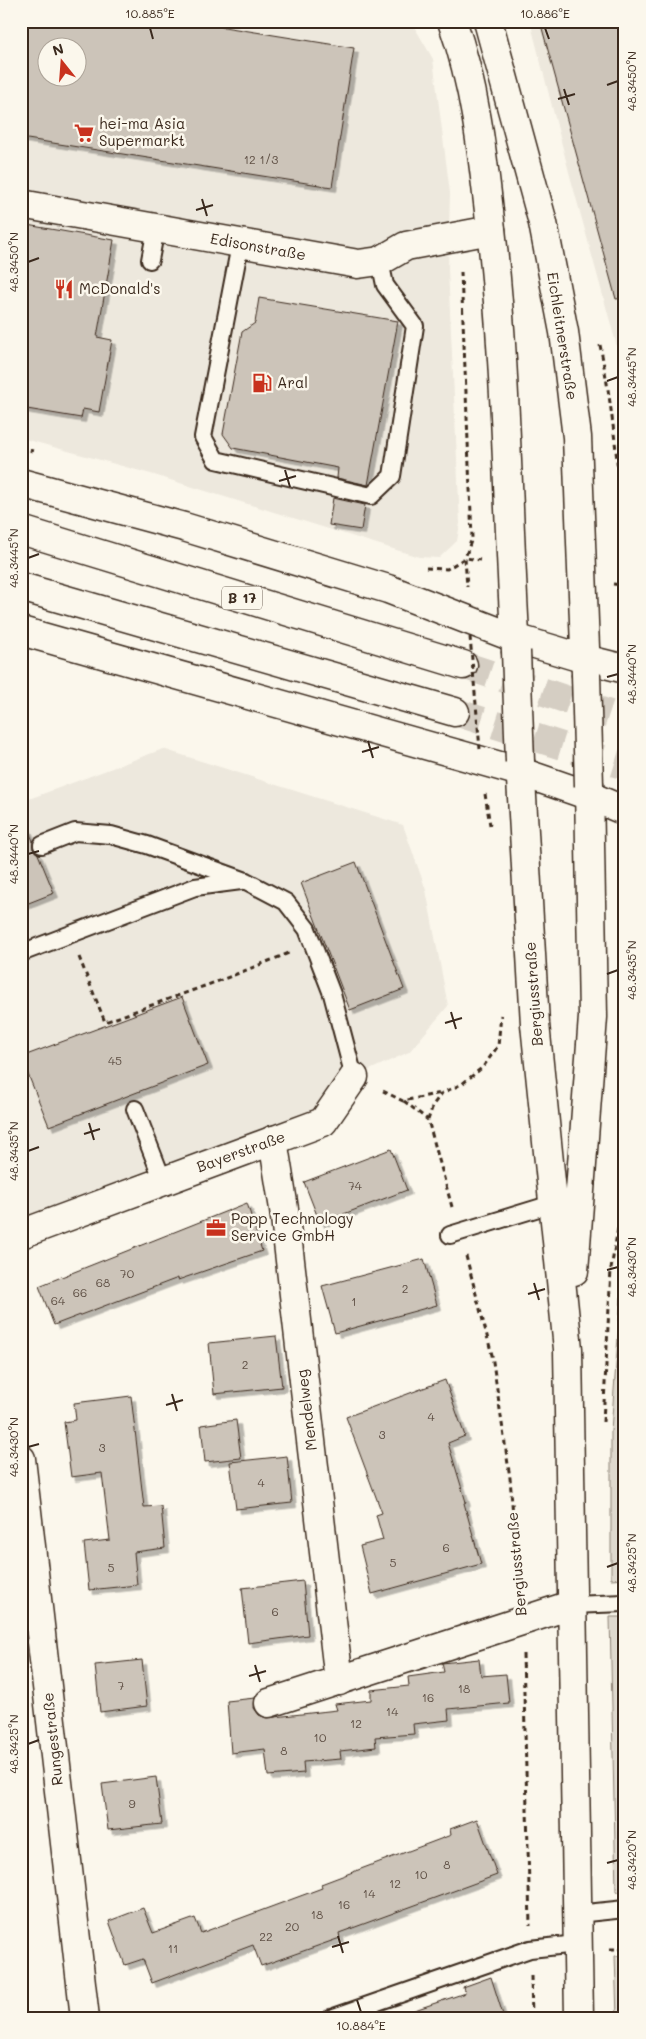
<svg xmlns="http://www.w3.org/2000/svg" width="646" height="2039" font-family="Mali,sans-serif">
  <style>
    .built { fill: #ede8dd; fill-rule: evenodd }
    .green { fill: #dfd9ce; stroke: #8d8276 }
    .building { fill: #ccc4b9; stroke: #3b2a1e; fill-rule: evenodd; filter: url(#shadow) }
    .lines { fill: none; stroke-linecap: round; stroke-linejoin: round }
    .highway-tunnel { stroke: #d5cec3; stroke-width: 28; stroke-dasharray: 28 14; stroke-linecap: butt }
    .lane-casing { stroke: #3b2a1e; stroke-width: 20 }
    .street-casing { stroke: #3b2a1e; stroke-width: 31 }
    .secondary-casing { stroke: #3b2a1e; stroke-width: 31 }
    .highway-casing { stroke: #3b2a1e; stroke-width: 31 }
    .path { stroke: #3b2a1e; stroke-width: 3; stroke-dasharray: 5 4; stroke-linecap: butt }
    .lane { stroke: #fbf7ec; stroke-width: 16 }
    .street { stroke: #fbf7ec; stroke-width: 28 }
    .secondary { stroke: #fbf7ec; stroke-width: 28 }
    .highway { stroke: #fbf7ec; stroke-width: 28 }
    .secondary-bridge-casing { stroke: #3b2a1e; stroke-width: 31; stroke-linecap: butt }
    .path-bridge { stroke: #3b2a1e; stroke-width: 3; stroke-dasharray: 5 4; stroke-linecap: butt }
    .secondary-bridge { stroke: #fbf7ec; stroke-width: 28 }
    .ticks { fill: none; stroke: #3b2a1e; stroke-width: 2 }
    .labels { text-anchor: middle; stroke-width: 5; stroke-linejoin: round; paint-order: stroke }
    .number-label { font-size: 12px; fill: #5f5045 }
    .shield { fill: #fbf7ec; stroke: #75685c; stroke-width: 1 }
    .shield-label { font-size: 14px; font-weight: bold; fill: #3b2a1e }
    .poi-label { font-size: 15px; fill: #3b2a1e; stroke: #fbf7ec; text-anchor: start }
    .street-label { font-size: 15px; fill: #3b2a1e; stroke: #fbf7ec }
    .neatline { fill: none; stroke: #3b2a1e; stroke-width: 2 }
    .ticks-label { font-size: 12px; text-anchor: middle; fill: #3b2a1e }
  </style>
  <defs>
    <filter id="shadow"><feDropShadow dx="4.5" dy="4.5" stdDeviation="0" flood-color="#0004"/></filter>
  </defs>
  <rect width="100%" height="100%" fill="#fbf7ec"/>
  <filter id="ink" filterUnits="userSpaceOnUse"><feTurbulence type="fractalNoise" baseFrequency=".02" numOctaves="2"/><feDisplacementMap in="SourceGraphic" scale="10" xChannelSelector="R" yChannelSelector="G"/><feConvolveMatrix kernelMatrix="1 2 1 2 8 2 1 2 1" color-interpolation-filters="sRGB"/></filter>
  <g filter="url(#ink)">
    <g class="built">
      <path d="M21 21H403L415 28 433 59 450 193 448 269 460 523 457 541 439 558 419 557 151 474 21 438ZM48 48H78V78H48Z"/>
      <path d="M530 21H625V376L569 172Z"/>
      <path d="M163 749 403 825 426 890 448 1006 409 1052 354 1077 323 1122 21 1234V802Z"/>
    </g>
    <g class="green">
      <path d="M625 1244V1578L611 1579V1430Z"/>
      <path d="M610 1617H625V1892H616Z"/>
      <path d="M625 1955V2018H617L615 1956Z"/>
    </g>
    <g class="building">
      <path d="M27 21H187L354 48 332 187 21 138V59ZM48 48H78V78H48Z"/>
      <path d="M540 21H625V298L616 299Z"/>
      <path d="M21 224 114 240 97 337 112 340 99 412 83 409 81 418 21 408Z"/>
      <path d="M259 298 398 321 368 485 337 478 338 468 233 448 223 434 242 332 255 323Z"/>
      <path d="M333 498 365 505 361 530 329 525Z"/>
      <path d="M21 814 33 841V849L38 854 54 893 21 906Z"/>
      <path d="M356 862 404 989 350 1010 301 883Z"/>
      <path d="M182 997 208 1065 49 1126 21 1057Z"/>
      <path d="M391 1149 407 1190 320 1223 304 1182Z"/>
      <path d="M247 1203 262 1251 178 1280V1278L54 1325 39 1286Z"/>
      <path d="M424 1259 437 1305 335 1333 322 1286Z"/>
      <path d="M276 1336 282 1387 214 1394 209 1343Z"/>
      <path d="M445 1380 465 1436 448 1443 466 1502 464 1503 481 1564 372 1594 360 1546 383 1540 376 1515 382 1513 346 1417Z"/>
      <path d="M131 1396 144 1507 161 1506 165 1548 134 1552 137 1585 89 1590 84 1543 110 1540 102 1473 71 1477 64 1422 76 1420 74 1403Z"/>
      <path d="M236 1420 241 1458 205 1462 201 1425Z"/>
      <path d="M287 1456 292 1503 236 1509 230 1462Z"/>
      <path d="M303 1581 308 1635 248 1643 242 1588Z"/>
      <path d="M479 1659 481 1676 506 1674 509 1703 448 1709 449 1720 413 1724 414 1734 375 1737 376 1747 340 1751 341 1759 303 1762 304 1773 268 1776 265 1749 231 1753 227 1701 255 1698 254 1708 259 1715 266 1718 337 1710 335 1704 371 1700V1690L409 1686 408 1677 444 1672 442 1663Z"/>
      <path d="M142 1660 147 1706 100 1712 95 1665Z"/>
      <path d="M156 1777 162 1824 108 1830 102 1784Z"/>
      <path d="M477 1819 497 1875 339 1933 340 1938 261 1966 253 1945 152 1983 143 1959 125 1965 109 1921 143 1908 153 1933 195 1918 201 1933 322 1888 321 1884 451 1835 450 1829Z"/>
      <path d="M491 1977 504 2018H407L406 2013 465 1993 463 1987Z"/>
    </g>
    <g class="lines">
      <g class="highway-tunnel">
        <path d="M463 665 625 719"/>
        <path d="M455 712 625 766"/>
      </g>
      <defs>
        <g id="lane">
          <path d="M240 245 203 437 216 460 371 496 392 476 415 326 385 285 380 261"/>
          <path d="M150 260 156 228"/>
          <path d="M42 845 75 832 111 835 147 845 246 881 286 902 307 929 332 994 354 1077"/>
          <path d="M21 953 195 887 241 881"/>
          <path d="M135 1109 163 1181"/>
          <path d="M450 1235 555 1203"/>
          <path d="M571 1605 625 1603"/>
          <path d="M577 1914 625 1909"/>
          <path d="M331 2018 530 1949 577 1944"/>
        </g>
        <g id="street">
          <path d="M21 204 358 264 380 261 406 246 491 230"/>
          <path d="M273 1140 284 1209 339 1681"/>
          <path d="M21 1234 323 1122 354 1077"/>
          <path d="M21 1459 85 2018"/>
          <path d="M269 1703 571 1605"/>
        </g>
        <g id="secondary">
          <path d="M452 21C476 88 483 158 491 229 507 369 507 510 516 651"/>
          <path d="M488 21 543 223 564 332 577 437 586 674"/>
          <path d="M515 638 585 659"/>
          <path d="M520 762 535 1024 568 1349 579 2018"/>
          <path d="M521 772 590 796"/>
          <path d="M574 1271 593 1017 589 786"/>
        </g>
        <g id="highway">
          <path d="M21 483 184 527 388 589 515 638"/>
          <path d="M21 530 463 665"/>
          <path d="M21 587 455 712"/>
          <path d="M21 631 521 772"/>
          <path d="M585 659 625 669"/>
          <path d="M590 796 625 811"/>
        </g>
      </defs>
      <use href="#lane" class="lane-casing"/>
      <use href="#street" class="street-casing"/>
      <use href="#secondary" class="secondary-casing"/>
      <use href="#highway" class="highway-casing"/>
      <g class="path">
        <path d="M461 272 472 538 465 558 467 587"/>
        <path d="M600 345C610 394 616 444 620 494 621 518 618 535 625 559"/>
        <path d="M21 448 33 451"/>
        <path d="M426 568 447 569 465 558 480 560"/>
        <path d="M613 584 625 585"/>
        <path d="M485 794 490 825"/>
        <path d="M79 957 105 1022 224 979 289 953"/>
        <path d="M383 1091 403 1101 441 1093"/>
        <path d="M404 1101 428 1120"/>
        <path d="M452 1207 428 1120 433 1105 442 1093 462 1084 483 1067 498 1046 501 1015"/>
        <path d="M466 1256 492 1355 510 1478 519 1590"/>
        <path d="M603 1422 611 1269 625 1187"/>
        <path d="M523 1654 530 1925"/>
        <path d="M610 1949H625"/>
        <path d="M531 1976 532 2018"/>
      </g>
      <use href="#lane" class="lane"/>
      <use href="#street" class="street"/>
      <use href="#secondary" class="secondary"/>
      <use href="#highway" class="highway"/>
      <defs>
        <g id="secondary-bridge">
          <path d="M516 651 520 762"/>
          <path d="M586 674 589 786"/>
        </g>
      </defs>
      <use href="#secondary-bridge" class="secondary-bridge-casing"/>
      <path class="path-bridge" d="M470 637 480 749"/>
      <use href="#secondary-bridge" class="secondary-bridge"/>
    </g>
  </g>
  <path class="ticks" d="M150 28 153 39M545 28 549 39M607 85 618 81M564 89 569 105M558 99 575 94M202 199 207 216M196 210 213 205M28 262 39 258M607 381 618 377M285 470 290 487M279 481 296 476M28 558 39 554M607 677 618 674M368 741 373 758M362 752 379 747M28 854 39 851M607 974 618 970M451 1012 456 1029M445 1023 462 1018M89 1123 94 1140M84 1134 100 1129M28 1151 39 1147M607 1270 618 1267M534 1283 539 1300M528 1294 545 1289M172 1394 177 1411M166 1405 183 1400M28 1447 39 1444M607 1567 618 1563M255 1665 260 1682M249 1676 266 1671M28 1744 39 1740M607 1863 618 1860M338 1936 343 1953M332 1947 349 1942M357 2000 361 2012"/>
  <defs>
    <symbol id="supermarket-bare" viewBox="-9 -9 18 18"><path d="M-6-5.5h2.5l.6 2H6L4.5 2H-2.5L-4.4-4H-6ZM-1.5 3.2a1.3 1.3 0 1 0 .1 0ZM3 3.2a1.3 1.3 0 1 0 .1 0Z" fill="#c8321e" stroke="#fbf7ec" stroke-width="2.5" paint-order="stroke"/></symbol>
    <symbol id="restaurant-bare" viewBox="-9 -9 18 18"><path d="M-5-6h1v4h1v-4h1v4h1v-4h1v5L-1.5 .5V6h-2V.5L-5-1ZM5-6V6H3V1.5H1.5Q1.5-4 5-6Z" fill="#c8321e" stroke="#fbf7ec" stroke-width="2.5" paint-order="stroke"/></symbol>
    <symbol id="fuel-bare" viewBox="-9 -9 18 18"><path d="M-5.5-6h7V0h2V4h1.3V-2.5L3-4.5l.8-.8L6-3V5H2.5V1h-1V6h-7ZM-4.2-4.7v3.2H.2V-4.7Z" fill="#c8321e" stroke="#fbf7ec" stroke-width="2.5" paint-order="stroke"/></symbol>
    <symbol id="office-bare" viewBox="-9 -9 18 18"><path d="M-6-3h4V-5.5h4V-3h4V5H-6ZM-1-4.5V-3h2v-1.5ZM-6 0V1H6V0Z" fill="#c8321e" stroke="#fbf7ec" stroke-width="2.5" paint-order="stroke"/></symbol>
  </defs>
  <g fill-rule="evenodd">
    <use href="#supermarket-bare" x="70" y="119" width="28" height="28"/>
    <use href="#restaurant-bare" x="50" y="275" width="28" height="28"/>
    <use href="#fuel-bare" x="248" y="369" width="28" height="28"/>
    <use href="#office-bare" x="202" y="1214" width="28" height="28"/>
  </g>
  <g class="labels">
    <g class="number-label">
      <text x="261" y="164">12 1/3</text>
      <text x="115" y="1065">45</text>
      <text x="355" y="1190">74</text>
      <text x="127" y="1278">70</text>
      <text x="103" y="1287">68</text>
      <text x="405" y="1293">2</text>
      <text x="80" y="1297">66</text>
      <text x="58" y="1305">64</text>
      <text x="354" y="1306">1</text>
      <text x="245" y="1369">2</text>
      <text x="431" y="1421">4</text>
      <text x="382" y="1439">3</text>
      <text x="102" y="1452">3</text>
      <text x="261" y="1487">4</text>
      <text x="446" y="1552">6</text>
      <text x="393" y="1567">5</text>
      <text x="111" y="1572">5</text>
      <text x="275" y="1616">6</text>
      <text x="121" y="1690">7</text>
      <text x="464" y="1693">18</text>
      <text x="428" y="1702">16</text>
      <text x="392" y="1716">14</text>
      <text x="356" y="1728">12</text>
      <text x="320" y="1742">10</text>
      <text x="284" y="1755">8</text>
      <text x="132" y="1808">9</text>
      <text x="447" y="1869">8</text>
      <text x="421" y="1879">10</text>
      <text x="395" y="1888">12</text>
      <text x="369" y="1898">14</text>
      <text x="344" y="1909">16</text>
      <text x="317" y="1919">18</text>
      <text x="292" y="1931">20</text>
      <text x="266" y="1941">22</text>
      <text x="173" y="1953">11</text>
    </g>
    <rect class="shield" x="222" y="586.5" width="40" height="23" rx="4"/>
    <g class="shield-label">
      <text x="242" y="603">B 17</text>
    </g>
    <g class="poi-label">
      <text x="99" y="129">hei-ma Asia<tspan x="99" dy="17">Supermarkt</tspan></text>
      <text x="79" y="294">McDonald's</text>
      <text x="277" y="388">Aral</text>
      <text x="231" y="1224">Popp Technology<tspan x="231" dy="17">Service GmbH</tspan></text>
    </g>
    <g class="street-label">
      <text transform="translate(258 247) rotate(10)" y="5">Edisonstraße</text>
      <text transform="translate(562 336) rotate(81)" y="5">Eichleitnerstraße</text>
      <text transform="translate(534 994) rotate(-94)" y="5">Bergiusstraße</text>
      <text transform="translate(241 1152) rotate(-20)" y="5">Bayerstraße</text>
      <text transform="translate(307 1410) rotate(-97)" y="5">Mendelweg</text>
      <text transform="translate(517 1564) rotate(-95)" y="5">Bergiusstraße</text>
      <text transform="translate(53 1739) rotate(-96)" y="5">Rungestraße</text>
    </g>
  </g>
  <rect width="646" height="2039" fill="none" stroke="#fbf7ec" stroke-width="55"/>
  <g transform="translate(62 62) rotate(343)"><circle r="24" fill="#fbf7ec" stroke="#aea59a"/>
  <path d="M0-4L9 19L0 12L-9 19Z" fill="#c8321e"/>
  <text y="-8" font-size="14" font-weight="bold" text-anchor="middle" fill="#3b2a1e">N</text>
  </g>
  <rect x="28" y="28" width="590" height="1984" class="neatline"/>
  <g class="ticks-label">
    <text x="150" y="18">10.885°E</text>
    <text x="545" y="18">10.886°E</text>
    <text transform="translate(632 81) rotate(-90)" y="4">48.3450°N</text>
    <text transform="translate(14 262) rotate(-90)" y="4">48.3450°N</text>
    <text transform="translate(632 377) rotate(-90)" y="4">48.3445°N</text>
    <text transform="translate(14 558) rotate(-90)" y="4">48.3445°N</text>
    <text transform="translate(632 674) rotate(-90)" y="4">48.3440°N</text>
    <text transform="translate(14 854) rotate(-90)" y="4">48.3440°N</text>
    <text transform="translate(632 970) rotate(-90)" y="4">48.3435°N</text>
    <text transform="translate(14 1151) rotate(-90)" y="4">48.3435°N</text>
    <text transform="translate(632 1267) rotate(-90)" y="4">48.3430°N</text>
    <text transform="translate(14 1447) rotate(-90)" y="4">48.3430°N</text>
    <text transform="translate(632 1563) rotate(-90)" y="4">48.3425°N</text>
    <text transform="translate(14 1744) rotate(-90)" y="4">48.3425°N</text>
    <text transform="translate(632 1860) rotate(-90)" y="4">48.3420°N</text>
    <text x="361" y="2030">10.884°E</text>
  </g>
</svg>
